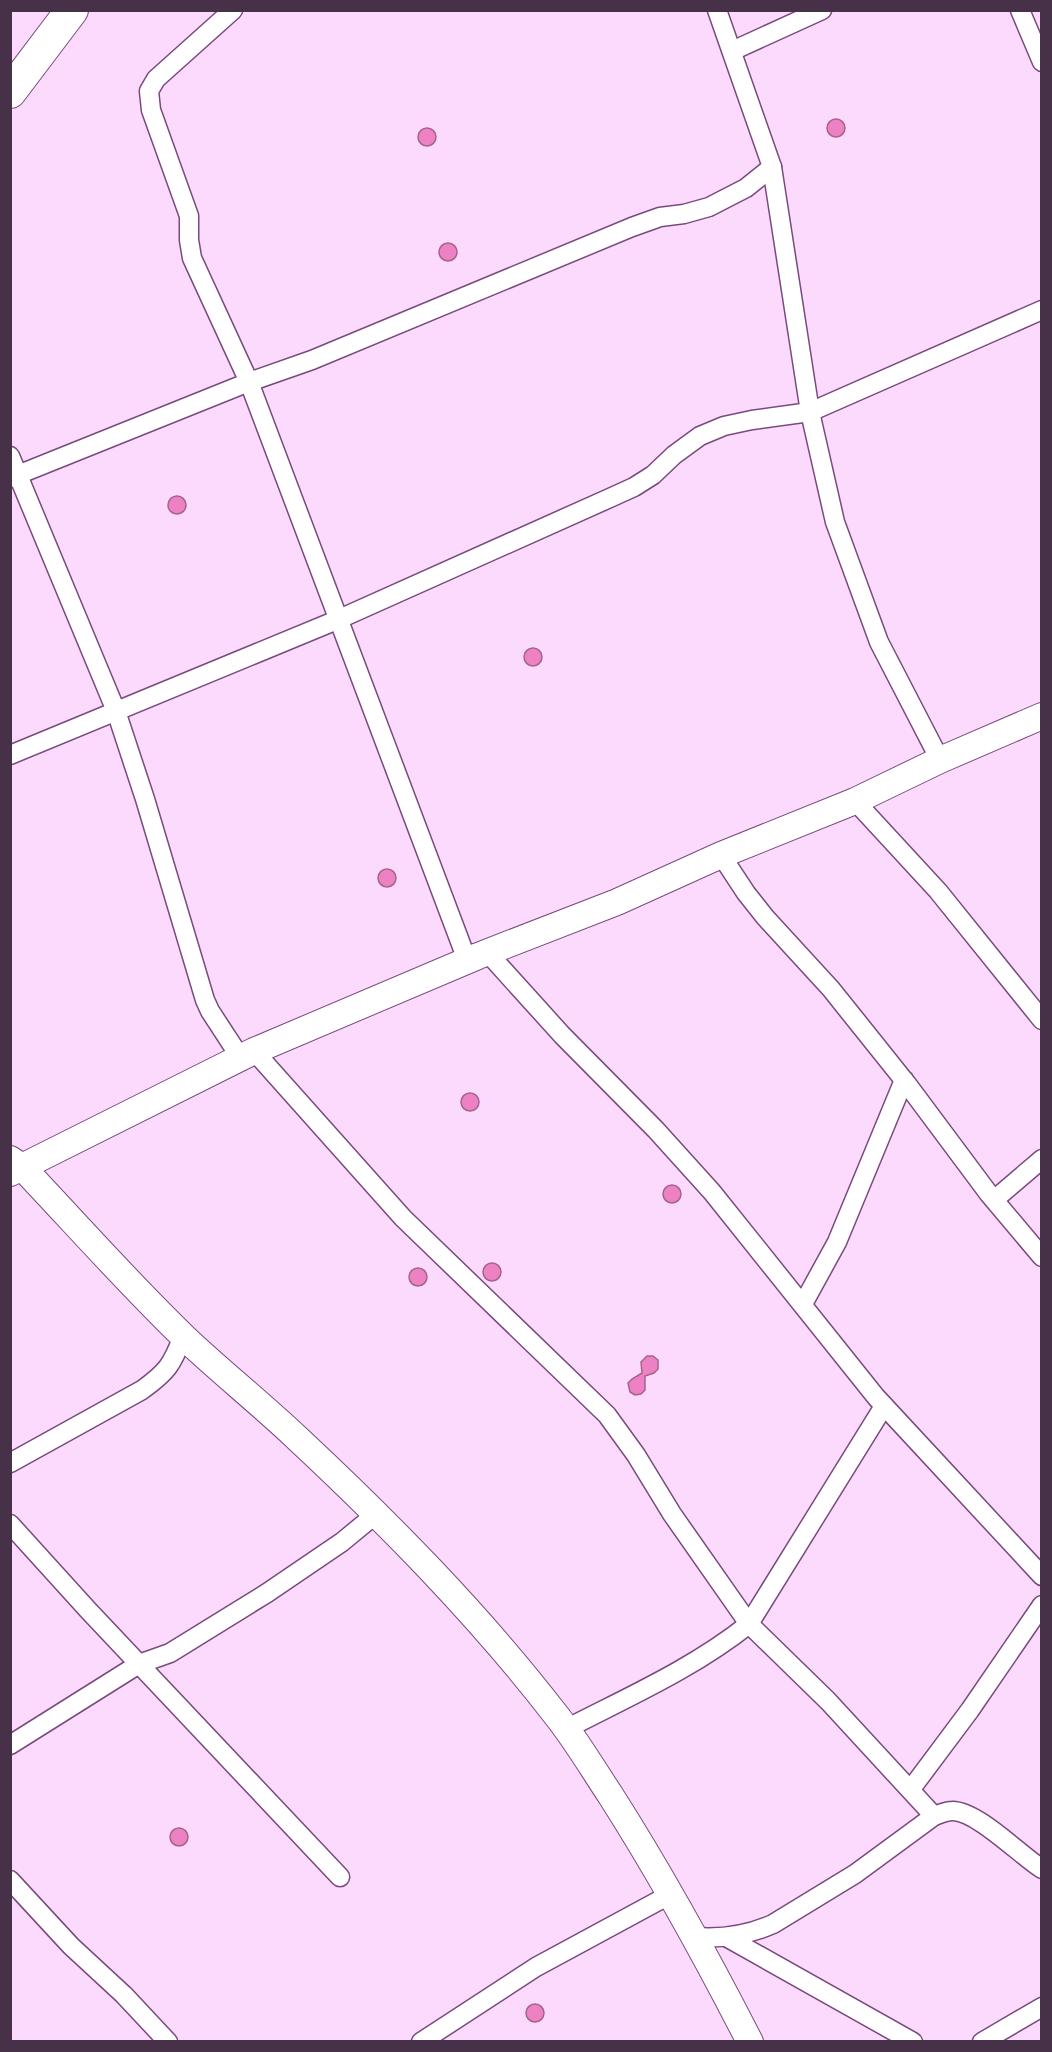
<svg xmlns="http://www.w3.org/2000/svg" width="1052" height="2052" font-family="'IBM Plex Serif',serif">
  <style>
    .building { fill: #ee81c3; stroke: #a4648a; stroke-width: 1.5 }
    .lines { fill: none; stroke-linecap: round; stroke-linejoin: round }
    .street-casing { stroke: #794a7d; stroke-width: 21 }
    .secondary-casing { stroke: #794a7d; stroke-width: 28 }
    .highway-casing { stroke: #794a7d; stroke-width: 34 }
    .street { stroke: #fff; stroke-width: 18 }
    .secondary { stroke: #fff; stroke-width: 26 }
    .highway { stroke: #fff; stroke-width: 32 }
  </style>
  <rect width="100%" height="100%" fill="#fbdafd"/>
  <g class="building">
    <circle cx="836" cy="128" r="9"/>
    <circle cx="427" cy="137" r="9"/>
    <circle cx="448" cy="252" r="9"/>
    <circle cx="177" cy="505" r="9"/>
    <circle cx="533" cy="657" r="9"/>
    <circle cx="387" cy="878" r="9"/>
    <circle cx="470" cy="1102" r="9"/>
    <circle cx="672" cy="1194" r="9"/>
    <circle cx="492" cy="1272" r="9"/>
    <circle cx="418" cy="1277" r="9"/>
    <path d="M647 1356H653L658 1360V1369L654 1373 645 1376V1390L641 1394 635 1395 630 1392 628 1383 632 1379 642 1373 641 1362Z"/>
    <circle cx="179" cy="1837" r="9"/>
    <circle cx="535" cy="2013" r="9"/>
  </g>
  <g class="lines">
    <defs>
      <g id="street">
        <path d="M233 10 156 79 149 91 151 110 189 216V240L192 258 249 382 467 960"/>
        <path d="M717 10 772 167 810 412 835 522 879 642 940 760"/>
        <path d="M1020 10 1042 62"/>
        <path d="M732 51 822 10"/>
        <path d="M10 456 116 711 145 799 205 1000 210 1011 240 1057"/>
        <path d="M10 478 249 382 312 360 632 227 660 217 684 214 709 207 746 188 772 167"/>
        <path d="M10 755 337 620 612 497 634 487 653 475 674 455 700 436 724 426 752 420 810 412 1042 310"/>
        <path d="M855 801 938 891 1042 1020"/>
        <path d="M721 855 746 893 765 917 831 989 907 1084 989 1194 1042 1257"/>
        <path d="M487 952 562 1035 656 1130 712 1192 876 1397 1042 1576"/>
        <path d="M254 1051 403 1218 607 1415 636 1455 672 1514 749 1624 828 1701 934 1816"/>
        <path d="M994 1200 1042 1159"/>
        <path d="M803 1304 837 1242 904 1080"/>
        <path d="M10 1463 142 1390C167 1372 172 1365 183 1336"/>
        <path d="M10 1524 88 1610 340 1877"/>
        <path d="M566 1729C628 1697 694 1668 749 1624L884 1406"/>
        <path d="M10 1745 139 1664 170 1653 267 1593 342 1542 376 1514"/>
        <path d="M911 1789 970 1710 1042 1605"/>
        <path d="M10 1880 71 1946 124 1995 168 2042"/>
        <path d="M696 1937C724 1939 748 1935 773 1924L855 1874 934 1816C940 1814 946 1811 952 1811 976 1810 1020 1855 1042 1869"/>
        <path d="M728 1938 913 2042"/>
        <path d="M421 2042 536 1967 671 1894"/>
        <path d="M982 2042 1042 2007"/>
      </g>
      <g id="secondary">
        <path d="M10 1159 22 1167C76 1224 128 1283 185 1338 221 1372 260 1403 297 1438 389 1524 479 1615 556 1715 576 1740 593 1769 611 1796 662 1876 707 1958 750 2042"/>
        <path d="M10 1173 254 1051 478 956 617 902 721 855 855 801 940 760 1042 716"/>
      </g>
      <path id="highway" d="M10 92 72 10"/>
    </defs>
    <use href="#street" class="street-casing"/>
    <use href="#secondary" class="secondary-casing"/>
    <use href="#highway" class="highway-casing"/>
    <use href="#street" class="street"/>
    <use href="#secondary" class="secondary"/>
    <use href="#highway" class="highway"/>
  </g>
  <rect width="1052" height="2052" fill="none" stroke="#473148" stroke-width="24"/>
</svg>
